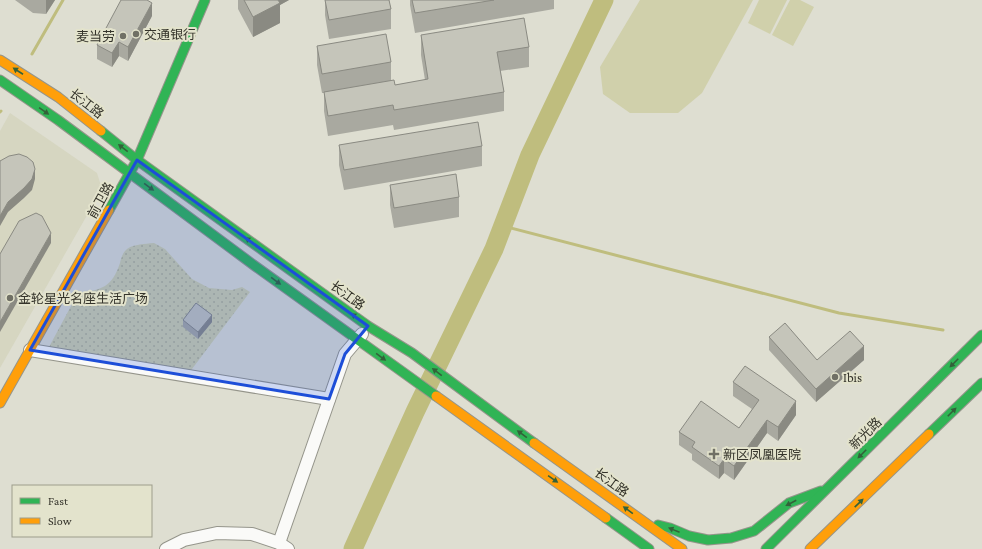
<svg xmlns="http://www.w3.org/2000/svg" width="982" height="549" font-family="'Crimson Pro','Noto Sans SC',serif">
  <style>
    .built { fill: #d6d6c1 }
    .grass { fill: url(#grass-dots) }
    .park { fill: #d0d0ab }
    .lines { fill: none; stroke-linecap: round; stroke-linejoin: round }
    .stream { stroke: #bfbd7e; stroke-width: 3 }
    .river { stroke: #bfbd7e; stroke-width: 19 }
    .street-casing { stroke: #95958b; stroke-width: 14 }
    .fast-casing { stroke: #95958b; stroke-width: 11 }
    .slow-casing { stroke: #95958b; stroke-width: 11 }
    .street { stroke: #fafaf8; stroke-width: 12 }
    .fast { stroke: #30b455; stroke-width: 9 }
    .slow { stroke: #ff9f0a; stroke-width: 9 }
    .wall { fill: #a9a9a0 }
    .shaded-wall { fill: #8a8a82 }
    .building { fill: #c5c5ba; stroke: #8a8a82 }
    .oneway { fill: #33613a }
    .marked { fill: #1d4ed8; fill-opacity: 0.2; stroke: #1d4ed8; stroke-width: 3; stroke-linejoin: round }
    .poi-dot { fill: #707065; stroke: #e3e3cc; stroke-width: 1.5 }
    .labels { text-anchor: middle; stroke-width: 4; stroke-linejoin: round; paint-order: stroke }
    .poi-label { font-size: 13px; fill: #35342b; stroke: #e3e3cc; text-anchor: start }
    .street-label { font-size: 13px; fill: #35342b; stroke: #e3e3cc }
  </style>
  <defs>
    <pattern id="grass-dots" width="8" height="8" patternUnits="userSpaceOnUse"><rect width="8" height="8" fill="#d0d0ab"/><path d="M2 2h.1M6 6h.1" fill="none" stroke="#b3b393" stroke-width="1.8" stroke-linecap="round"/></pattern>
  </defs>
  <rect width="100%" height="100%" fill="#deded1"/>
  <path class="built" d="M10 113 97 173 102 189 0 368V131Z"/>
  <path class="grass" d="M154 243 165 249 192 279 209 288 232 290 242 287 250 292 189 373 49 347 78 293C102 290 112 287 120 263 121 258 123 252 127 249 134 244 145 244 154 243Z"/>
  <g class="park">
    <path d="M640 0H753L702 93 678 113H630L603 94 600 67Z"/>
    <path d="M759 0H787L770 34 748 23Z"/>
    <path d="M790 0H800L814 7 793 46 772 35Z"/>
  </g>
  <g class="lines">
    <g class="stream">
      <path d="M32 54 63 0"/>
      <path d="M0 112 1 111"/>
      <path d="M503 226 839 313 943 330"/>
    </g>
    <path class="river" d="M353 549 415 412 494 249 530 155 604 0"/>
    <defs>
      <g id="street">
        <path d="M30 350 329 399"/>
        <path d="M279 543 345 354 362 334"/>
        <path d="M166 549 184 540 217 533 252 534 279 543 288 549"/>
      </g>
      <g id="fast">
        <path d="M0 80 58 120 255 266 436 396"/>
        <path d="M101 131 137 160 368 326 412 353 534 443"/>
        <path d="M109 210 137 160 205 0"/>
        <path d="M929 434 982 383"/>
        <path d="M606 518 649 549"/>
        <path d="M658 525 670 528 689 536 708 540 731 538 754 531 789 503 821 491"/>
        <path d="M766 549 982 335"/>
      </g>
      <g id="slow">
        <path d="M0 60 58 97 101 131"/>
        <path d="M436 396 606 518"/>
        <path d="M0 403 109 210"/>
        <path d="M534 443 682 549"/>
        <path d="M810 549 929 434"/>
      </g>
    </defs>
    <use href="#street" class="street-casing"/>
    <use href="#fast" class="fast-casing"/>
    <use href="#slow" class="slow-casing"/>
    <use href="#street" class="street"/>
    <use href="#fast" class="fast"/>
    <use href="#slow" class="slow"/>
  </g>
  <g class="wall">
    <path d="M15 0H55L46 14 33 13Z"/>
    <path d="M238 0H289L280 5V23L253 37 238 9Z"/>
    <path d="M325 0H389L391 9V29L329 39 325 15Z"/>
    <path d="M410 0H554V9L415 33 410 5Z"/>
    <path d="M152 16 128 61 119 56 112 67 97 59V45Z"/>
    <path d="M421 35 529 47V67L500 71 504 92V111L394 130 393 125 328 136 324 111V93H322L317 65V46L391 62V80L395 85 425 80 421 55Z"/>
    <path d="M339 145 482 146V166L344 190 339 165Z"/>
    <path d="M390 185 459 197V217L394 228 390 205Z"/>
    <path d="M183 320 212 322 198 339 183 327Z"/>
    <path d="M769 337 817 360H864L816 402 769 350Z"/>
    <path d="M733 382 796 415 778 441 767 433 734 480 724 473 719 479 692 460V454L679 445V432L739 428 752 409 733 396Z"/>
  </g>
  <g class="shaded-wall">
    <path d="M46 0H55L46 14Z"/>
    <path d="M272 0H289L280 5V23L253 37V17Z"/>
    <path d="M152 3V16L128 61V47Z"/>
    <path d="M119 42V56L112 67V53Z"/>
    <path d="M35 169V179L32 190 24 198 8 212 0 226V216L8 202Z"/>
    <path d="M51 233V243L0 332V322Z"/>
    <path d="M212 315V322L198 339V332Z"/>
    <path d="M864 346V360L816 402V389Z"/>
    <path d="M796 401V415L778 441V427Z"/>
    <path d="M767 420V433L734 480V466Z"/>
    <path d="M724 459V473L719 479V466Z"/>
  </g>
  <g class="building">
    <path d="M121 0H147L152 3 128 47 119 42 112 53 97 45Z"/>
    <path d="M244 0H278L280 3 253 17Z"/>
    <path d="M325 0H389L391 9 329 20Z"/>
    <path d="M412 0H494L415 13Z"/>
    <path d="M524 18 529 47 497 52 504 92 394 110 393 105 328 116 324 92 394 80 395 85 428 79 421 35Z"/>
    <path d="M386 34 391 62 322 74 317 46Z"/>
    <path d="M478 122 482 146 344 170 339 145Z"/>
    <path d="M19 154 27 157 33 162 35 169 32 179 24 188 8 202 0 216V161L9 156Z"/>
    <path d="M456 174 459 197 394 208 390 185Z"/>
    <path d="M36 213 42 216 51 233 0 322V254L19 221Z"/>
    <path d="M196 303 212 315 198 332 183 320Z"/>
    <path d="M785 323 817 360 850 331 864 346 816 389 769 337Z"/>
    <path d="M745 366 796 401 778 427 767 420 734 466 724 459 719 466 692 447 695 442 679 432 701 401 739 428 759 400 733 382Z"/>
  </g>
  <defs><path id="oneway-solid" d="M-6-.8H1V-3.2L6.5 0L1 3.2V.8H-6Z"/></defs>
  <g class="oneway">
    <use href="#oneway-solid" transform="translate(18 71) rotate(-147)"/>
    <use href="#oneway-solid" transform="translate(44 111) rotate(35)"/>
    <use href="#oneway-solid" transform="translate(123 148) rotate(-142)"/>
    <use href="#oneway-solid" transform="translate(149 187) rotate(36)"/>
    <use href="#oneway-solid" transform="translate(250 241) rotate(-144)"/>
    <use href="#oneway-solid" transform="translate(276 281) rotate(36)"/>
    <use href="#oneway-solid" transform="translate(356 317) rotate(-144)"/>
    <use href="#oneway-solid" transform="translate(381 357) rotate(36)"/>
    <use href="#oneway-solid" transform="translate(954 363) rotate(135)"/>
    <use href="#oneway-solid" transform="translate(437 372) rotate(-143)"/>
    <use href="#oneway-solid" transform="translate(952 412) rotate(-45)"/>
    <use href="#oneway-solid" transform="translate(522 434) rotate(-144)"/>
    <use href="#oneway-solid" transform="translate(862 454) rotate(135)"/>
    <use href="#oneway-solid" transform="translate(553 479) rotate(35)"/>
    <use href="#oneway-solid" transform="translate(791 503) rotate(152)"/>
    <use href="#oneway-solid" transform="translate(859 503) rotate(-44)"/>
    <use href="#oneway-solid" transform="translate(628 510) rotate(-144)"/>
    <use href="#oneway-solid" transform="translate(674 530) rotate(-158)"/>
  </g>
  <path class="marked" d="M137 160 368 326 345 354 329 399 30 350Z"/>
  <g class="poi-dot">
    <circle cx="136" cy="34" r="4"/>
    <circle cx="123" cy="36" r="4"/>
    <circle cx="10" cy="298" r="4"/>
    <circle cx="835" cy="377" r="4"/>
    <path d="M712 448h4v4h4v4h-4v4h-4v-4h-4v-4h4z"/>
  </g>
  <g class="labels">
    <g class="poi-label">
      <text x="144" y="39">交通银行</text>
      <text x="115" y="41" text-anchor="end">麦当劳</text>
      <text x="18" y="303">金轮星光名座生活广场</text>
      <text x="843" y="382">Ibis</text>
      <text x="723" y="459">新区凤凰医院</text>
    </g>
    <g class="street-label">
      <text transform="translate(87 103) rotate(38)" y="5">长江路</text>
      <text transform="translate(100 200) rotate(-61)" y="5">前卫路</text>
      <text transform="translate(348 295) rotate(36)" y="5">长江路</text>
      <text transform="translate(865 433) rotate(-45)" y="5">新光路</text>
      <text transform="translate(612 482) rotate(36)" y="5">长江路</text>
    </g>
  </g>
  <rect x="12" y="485" width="140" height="52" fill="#e3e3cc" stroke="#9d9d8c"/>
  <rect x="20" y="498" width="20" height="6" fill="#30b455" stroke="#9d9d8c"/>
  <text x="48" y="505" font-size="12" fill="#35342b">Fast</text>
  <rect x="20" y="518" width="20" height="6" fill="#ff9f0a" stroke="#9d9d8c"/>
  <text x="48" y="525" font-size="12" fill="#35342b">Slow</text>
</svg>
